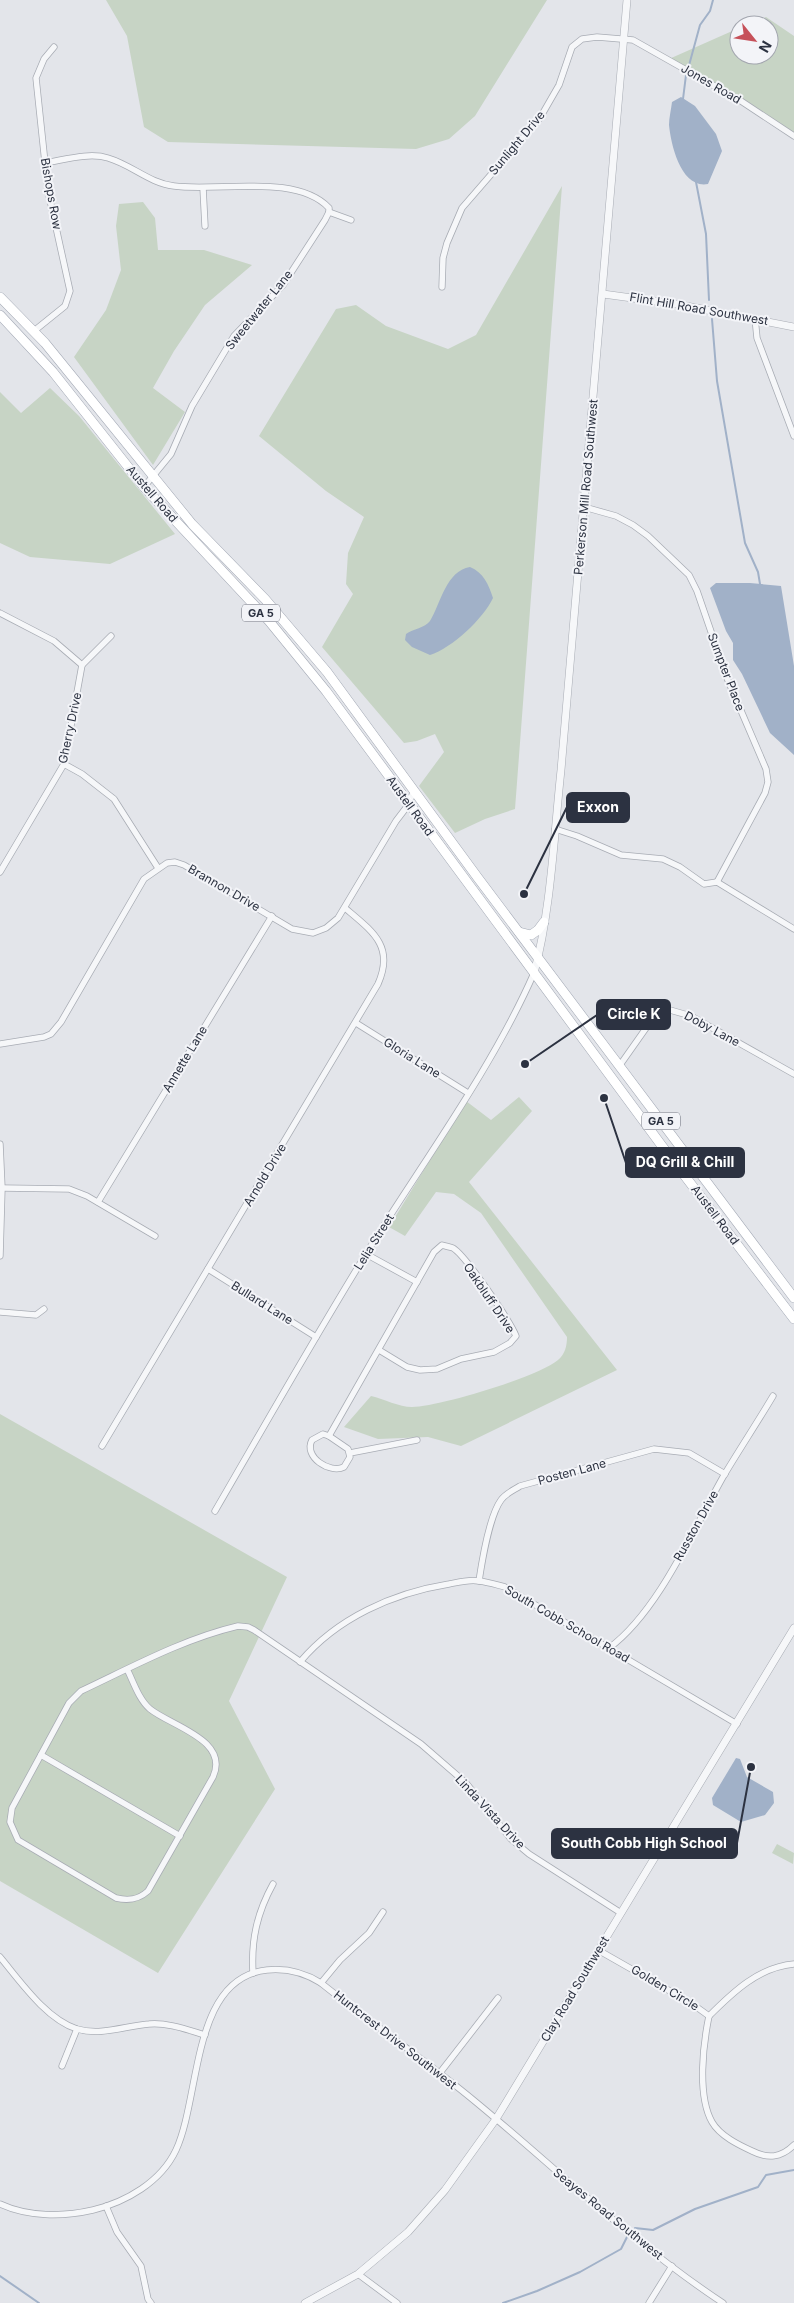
<svg xmlns="http://www.w3.org/2000/svg" width="794" height="2303" font-family="Inter,sans-serif">
  <style>
    .green { fill: #c7d4c5 }
    .water { fill: #a1b1c8 }
    .lines { fill: none; stroke-linecap: round; stroke-linejoin: round }
    .stream { stroke: #a1b1c8; stroke-width: 2 }
    .minor-casing { stroke: #a8acb4; stroke-width: 7 }
    .tertiary-casing { stroke: #a8acb4; stroke-width: 8 }
    .primary-casing { stroke: #a3a9b5; stroke-width: 10 }
    .minor { stroke: #f6f7f9; stroke-width: 5.5 }
    .tertiary { stroke: #f6f7f9; stroke-width: 7 }
    .primary { stroke: #fff; stroke-width: 9 }
    .labels { text-anchor: middle; stroke-width: 4; stroke-linejoin: round; paint-order: stroke }
    .shield { fill: #f3f4f8; stroke: #686c78; stroke-width: 1 }
    .shield-label { font-size: 11px; font-weight: bold; fill: #2c3241 }
    .street-label { font-size: 12px; fill: #2c3241; stroke: #f3f4f8 }
    .leader { fill: none; stroke: #2c3241; stroke-width: 2 }
    .callout-dot { fill: #2c3241; stroke: #f3f4f8; stroke-width: 2 }
    .callout { fill: #2c3241; stroke: #2c3241; stroke-width: 2 }
    .callout-label { font-size: 14px; text-anchor: middle; font-weight: bold; fill: #fff }
  </style>
  <rect width="100%" height="100%" fill="#e3e5ea"/>
  <g class="green">
    <path d="M106 0H547L475 116 449 139 416 149 168 142 144 127 127 36Z"/>
    <path d="M766 17 794 36V134L669 59 739 28V55H769V25H747Z"/>
    <path d="M562 186 515 809 485 819 455 833 419 786 444 752 435 734 417 741 404 743 322 647 353 594 346 584 348 553 364 517 326 491 259 436 336 309 356 305 386 326 448 349 476 335Z"/>
    <path d="M143 202 155 218 158 250H204L252 265 205 305 174 351 153 388 185 412 153 465 74 357 106 310 121 270 116 226 119 204Z"/>
    <path d="M50 388 79 416 175 534 110 564 30 557 0 543V392L21 413Z"/>
    <path d="M519 1097 532 1111 469 1182 617 1370 461 1446 428 1437 378 1439 344 1427 371 1396C384 1399 399 1407 412 1407 438 1407 538 1377 558 1360 565 1354 567 1346 567 1337L481 1213 454 1194 436 1192 405 1236 389 1227 466 1101 491 1120Z"/>
    <path d="M0 1414 287 1577 229 1701 275 1789 158 1973 0 1881Z"/>
    <path d="M777 1844 794 1853 793 1864 772 1853Z"/>
  </g>
  <g class="water">
    <path d="M681 97 695 106 716 134 722 151 708 184C681 189 671 145 669 125 669 118 671 110 672 102Z"/>
    <path d="M470 567C483 572 489 585 493 598 483 619 452 648 430 655L412 647 405 640 406 634C413 629 425 628 430 621 441 603 446 571 470 567Z"/>
    <path d="M716 583H750L781 586 794 666V755L770 733 742 674 733 660V643L726 631 710 588Z"/>
    <path d="M736 1758 740 1759 747 1777 773 1792 774 1803 765 1815 741 1822 713 1805 712 1798Z"/>
  </g>
  <g class="lines">
    <g class="stream">
      <path d="M688 69 700 25 710 11 713 0"/>
      <path d="M683 99 686 75"/>
      <path d="M696 182 706 234 709 300"/>
      <path d="M712 319 717 381 745 543 758 572 760 584"/>
      <path d="M635 2228 653 2230 695 2209 758 2187 766 2175 794 2170"/>
      <path d="M0 2276 39 2303"/>
      <path d="M503 2303 537 2291 580 2272 621 2249 627 2237"/>
    </g>
    <defs>
      <g id="minor">
        <path d="M44 163C64 160 89 152 108 158 132 165 149 183 174 186 218 192 296 173 329 208V212L325 220 283 285 234 336 192 406 171 454 144 487"/>
        <path d="M203 188 205 226"/>
        <path d="M329 212 351 220"/>
        <path d="M442 287 443 258 447 243 462 208 540 118 559 85 572 47 582 39 597 37 633 40 741 101 794 136"/>
        <path d="M755 318 757 338 794 436"/>
        <path d="M34 331 65 306 70 291 48 191 36 78 44 59 54 47"/>
        <path d="M584 507 616 516 633 525 648 536 689 575 697 591 727 678 766 769 768 782 765 793 717 882"/>
        <path d="M0 613 54 641 82 665 64 764 0 872"/>
        <path d="M82 665 111 636"/>
        <path d="M64 764 82 774 114 799 158 868"/>
        <path d="M555 829 577 836 621 855 663 859 680 867 704 884 717 882 794 929"/>
        <path d="M356 1023 468 1093"/>
        <path d="M0 1044 44 1037 51 1034 61 1022 144 879 167 863 175 862 184 865 292 929 313 933 326 928 338 918 396 821 409 804 414 789"/>
        <path d="M620 1065 651 1021 660 1011 670 1010 691 1016 794 1074"/>
        <path d="M0 1144 2 1188 0 1256"/>
        <path d="M2 1188 69 1189 87 1196 155 1236"/>
        <path d="M98 1202 272 916"/>
        <path d="M366 1254 417 1282"/>
        <path d="M208 1269 316 1337"/>
        <path d="M0 1312 36 1315 44 1309"/>
        <path d="M323 1434 329 1436 348 1449 350 1457 344 1467C330 1474 303 1457 312 1440Z"/>
        <path d="M329 1436 434 1252 442 1245C445 1246 450 1247 453 1248 466 1256 510 1321 516 1336L510 1343 494 1352 461 1359 437 1369 420 1370 407 1367 379 1350"/>
        <path d="M102 1446 378 984C395 946 372 931 345 908"/>
        <path d="M350 1453 417 1440"/>
        <path d="M215 1511C269 1418 322 1324 379 1233 431 1151 495 1062 534 973"/>
        <path d="M479 1581C482 1561 490 1515 501 1500 506 1493 514 1490 520 1486L654 1449 689 1453 725 1474"/>
        <path d="M609 1648C658 1612 693 1530 723 1477 739 1450 757 1423 773 1396"/>
        <path d="M300 1662C337 1618 393 1593 449 1584 459 1582 470 1579 479 1581 488 1582 497 1585 505 1587L737 1724"/>
        <path d="M127 1669C133 1681 139 1700 150 1709 171 1726 230 1740 213 1777L148 1891C138 1900 128 1901 116 1898L18 1840 10 1822 12 1808 69 1703 81 1691C132 1667 183 1639 238 1626L248 1627 254 1630 421 1744 466 1783 511 1839 529 1854 621 1913"/>
        <path d="M41 1755 180 1836"/>
        <path d="M598 1950 691 2003 709 2016"/>
        <path d="M0 1957C20 1981 46 2019 77 2029 101 2036 125 2026 149 2024 166 2022 188 2030 205 2035"/>
        <path d="M253 1973C251 1940 257 1913 273 1884"/>
        <path d="M321 1983 340 1960 369 1933 383 1912"/>
        <path d="M709 2016C703 2045 697 2095 712 2122 720 2136 739 2145 752 2151 768 2159 781 2158 794 2145"/>
        <path d="M709 2016C733 1992 759 1967 794 1964"/>
        <path d="M62 2066 77 2029"/>
        <path d="M439 2074 498 1998"/>
        <path d="M0 2204C28 2217 63 2217 93 2210 126 2202 161 2182 176 2150 201 2096 191 1978 267 1970 287 1968 305 1973 321 1983 372 2024 427 2061 477 2103 558 2170 635 2245 723 2303"/>
        <path d="M106 2206 117 2232 141 2266 148 2299 151 2303"/>
        <path d="M358 2274 397 2303"/>
        <path d="M649 2303 672 2266"/>
      </g>
      <g id="tertiary">
        <path d="M603 294 676 304 794 327"/>
        <path d="M534 973C551 911 554 835 561 770L627 0"/>
        <path d="M305 2303 358 2274 408 2232 445 2190 496 2119 794 1628"/>
      </g>
      <g id="primary">
        <path d="M0 297 45 343 192 524 265 599 327 672 478 878 794 1298"/>
        <path d="M0 315 53 372 144 487 269 621 326 691 662 1146 794 1319"/>
        <path d="M519 932 531 935 538 930 544 922"/>
      </g>
    </defs>
    <use href="#minor" class="minor-casing"/>
    <use href="#tertiary" class="tertiary-casing"/>
    <use href="#primary" class="primary-casing"/>
    <use href="#minor" class="minor"/>
    <use href="#tertiary" class="tertiary"/>
    <use href="#primary" class="primary"/>
  </g>
  <g class="labels">
    <g class="shield">
      <rect x="242" y="604.5" width="38" height="17" rx="4"/>
      <rect x="642" y="1112.5" width="38" height="17" rx="4"/>
    </g>
    <g class="shield-label">
      <text x="261" y="617">GA 5</text>
      <text x="661" y="1125">GA 5</text>
    </g>
    <g class="street-label">
      <text transform="translate(711 84) rotate(30)" y="4">Jones Road</text>
      <text transform="translate(517 143) rotate(-50)" y="4">Sunlight Drive</text>
      <text transform="translate(51 194) rotate(80)" y="4">Bishops Row</text>
      <text transform="translate(699 309) rotate(10)" y="4">Flint Hill Road Southwest</text>
      <text transform="translate(259 310) rotate(-51)" y="4">Sweetwater Lane</text>
      <text transform="translate(586 487) rotate(-85)" y="4">Perkerson Mill Road Southwest</text>
      <text transform="translate(152 494) rotate(49)" y="4">Austell Road</text>
      <text transform="translate(726 672) rotate(69)" y="4">Sumpter Place</text>
      <text transform="translate(70 728) rotate(-78)" y="4">Gherry Drive</text>
      <text transform="translate(410 806) rotate(54)" y="4">Austell Road</text>
      <text transform="translate(224 888) rotate(30)" y="4">Brannon Drive</text>
      <text transform="translate(712 1029) rotate(28)" y="4">Doby Lane</text>
      <text transform="translate(412 1058) rotate(32)" y="4">Gloria Lane</text>
      <text transform="translate(185 1059) rotate(-59)" y="4">Annette Lane</text>
      <text transform="translate(265 1175) rotate(-59)" y="4">Arnold Drive</text>
      <text transform="translate(715 1215) rotate(53)" y="4">Austell Road</text>
      <text transform="translate(374 1242) rotate(-58)" y="4">Lelia Street</text>
      <text transform="translate(489 1298) rotate(56)" y="4">Oakbluff Drive</text>
      <text transform="translate(262 1303) rotate(32)" y="4">Bullard Lane</text>
      <text transform="translate(572 1472) rotate(-15)" y="4">Posten Lane</text>
      <text transform="translate(696 1526) rotate(-61)" y="4">Russton Drive</text>
      <text transform="translate(567 1624) rotate(30)" y="4">South Cobb School Road</text>
      <text transform="translate(490 1812) rotate(47)" y="4">Linda Vista Drive</text>
      <text transform="translate(665 1988) rotate(31)" y="4">Golden Circle</text>
      <text transform="translate(575 1989) rotate(-59)" y="4">Clay Road Southwest</text>
      <text transform="translate(395 2040) rotate(38)" y="4">Huntcrest Drive Southwest</text>
      <text transform="translate(608 2214) rotate(39)" y="4">Seayes Road Southwest</text>
    </g>
  </g>
  <path class="leader" d="M524 894L567 807M525 1064L597 1015M604 1098L626 1163M751 1767L737 1843"/>
  <g class="callout-dot">
    <circle cx="524" cy="894" r="5"/>
    <circle cx="525" cy="1064" r="5"/>
    <circle cx="604" cy="1098" r="5"/>
    <circle cx="751" cy="1767" r="5"/>
  </g>
  <g class="callout">
    <rect x="567" y="793" width="62" height="29" rx="5"/>
    <rect x="597" y="1000" width="73" height="29" rx="5"/>
    <rect x="626" y="1148" width="118" height="29" rx="5"/>
    <rect x="552" y="1829" width="185" height="29" rx="5"/>
  </g>
  <g class="callout-label">
    <text x="598" y="812">Exxon</text>
    <text x="634" y="1019">Circle K</text>
    <text x="685" y="1167">DQ Grill &amp; Chill</text>
    <text x="644" y="1848">South Cobb High School</text>
  </g>
  <g transform="translate(754 40) rotate(120)"><circle r="24" fill="#f3f4f8" stroke="#a3a6af"/>
  <path d="M0-4L9 19L0 12L-9 19Z" fill="#c6515a"/>
  <text y="-8" font-size="14" font-weight="bold" text-anchor="middle" fill="#2c3241">N</text>
  </g>
</svg>
